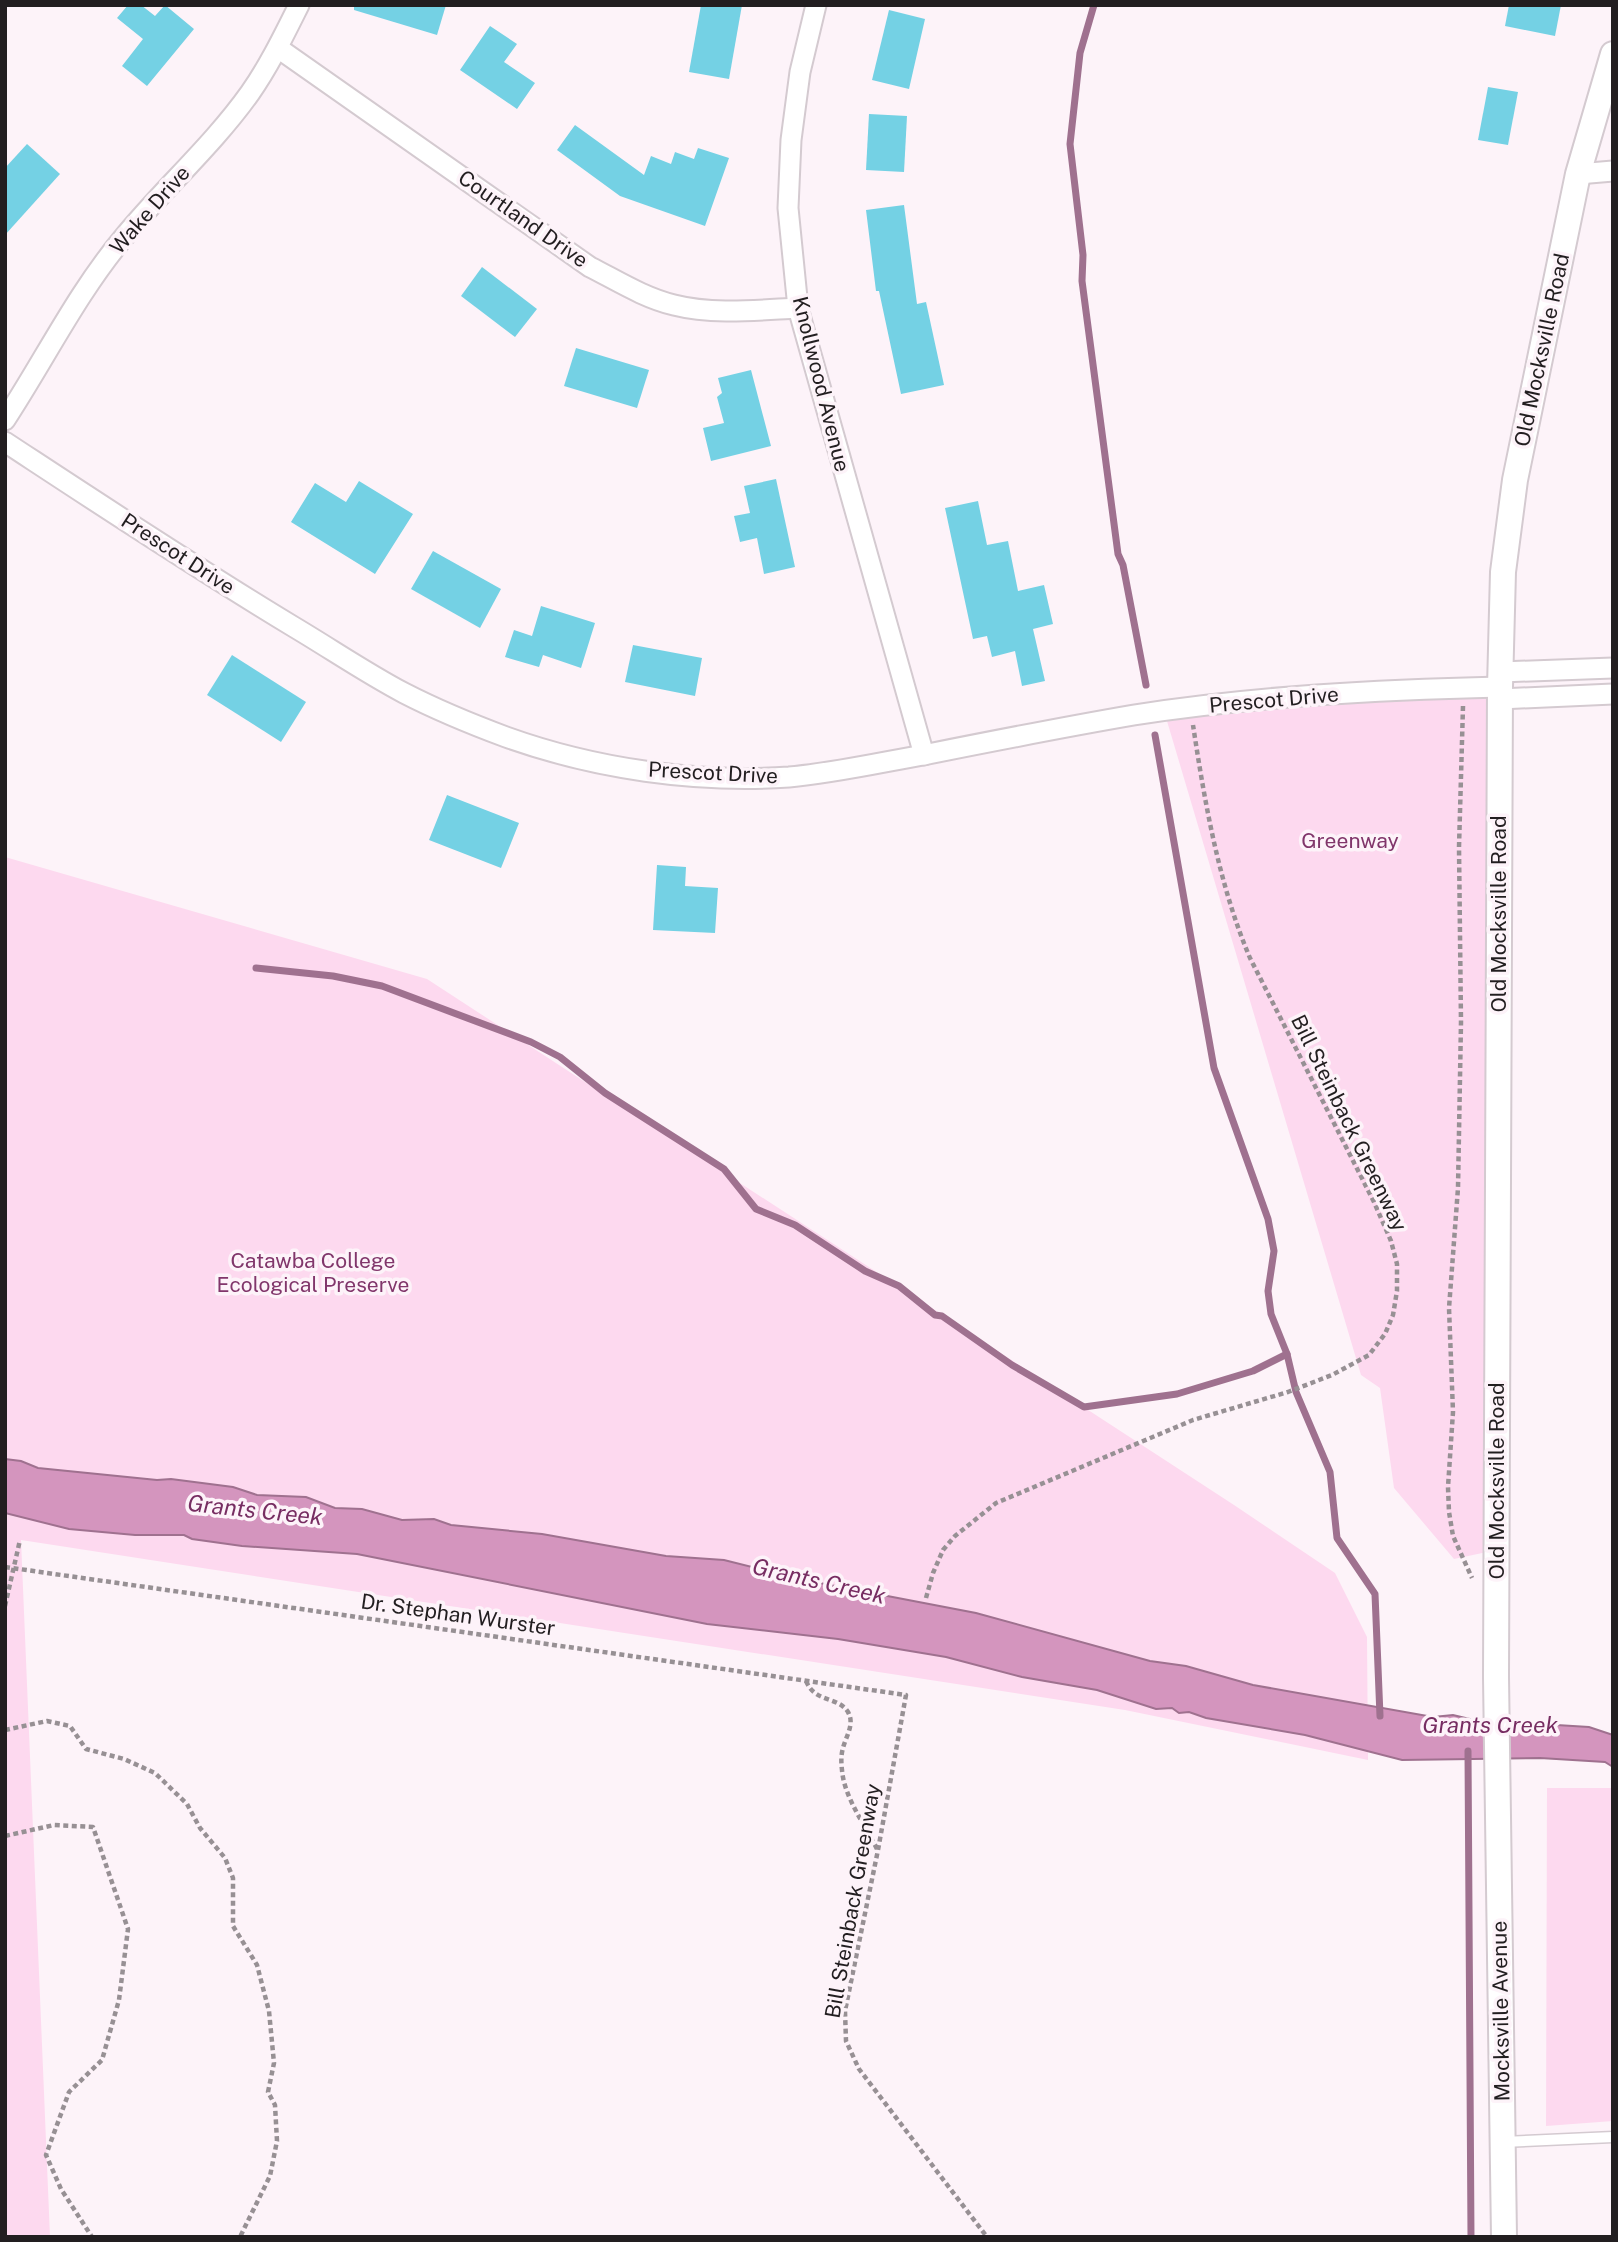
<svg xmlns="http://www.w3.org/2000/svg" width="1618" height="2242" font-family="'Public Sans',sans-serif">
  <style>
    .green { fill: #fdd9ef }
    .water { fill: #d495be; stroke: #9f718f; stroke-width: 2 }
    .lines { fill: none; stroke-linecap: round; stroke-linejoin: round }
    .stream { stroke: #9f718f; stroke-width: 7 }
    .building { fill: #74d1e4 }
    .service-casing { stroke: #d4cad0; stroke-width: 13 }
    .minor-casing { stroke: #d4cad0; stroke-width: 23 }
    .tertiary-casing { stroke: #d4cad0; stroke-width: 28 }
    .path { stroke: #979094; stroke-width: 4.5; stroke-dasharray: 5 3.5; stroke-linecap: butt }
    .service { stroke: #fff; stroke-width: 10 }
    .minor { stroke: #fff; stroke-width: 19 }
    .tertiary { stroke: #fff; stroke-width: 24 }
    .labels { text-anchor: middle; stroke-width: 7; stroke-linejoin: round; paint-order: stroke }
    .street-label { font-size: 21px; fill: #221e20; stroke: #fdf3f9 }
    .park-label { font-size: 21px; fill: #81366b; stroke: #fdf3f9 }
    .water-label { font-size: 23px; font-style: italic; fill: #772d62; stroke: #fdf3f9 }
  </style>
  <rect width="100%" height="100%" fill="#fdf3f9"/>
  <g class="green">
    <path d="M1494 693 1487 1552 1454 1559 1394 1488 1380 1388 1361 1375 1167 721 1309 702Z"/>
    <path d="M5 857 427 979 1234 1505 1335 1573 1367 1637 1368 1760 1125 1710 21 1540 50 2237H5Z"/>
    <path d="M1547 1788H1613V2121L1546 2126Z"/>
  </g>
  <path class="water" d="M5 1459 21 1461 38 1468 157 1480 171 1479 233 1487 257 1495 306 1497 335 1508 362 1509 402 1520 434 1519 451 1525 542 1534 666 1556 724 1560 804 1580 976 1613 1150 1661 1186 1666 1253 1685 1433 1717 1453 1715 1474 1720 1589 1727 1613 1735V1767L1605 1762 1540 1758 1402 1760 1305 1735 1206 1718 1189 1712 1179 1713 1172 1708 1156 1709 1097 1690 1022 1677 946 1657 838 1639 707 1624 357 1554 242 1546 192 1539 184 1535H135L69 1529 5 1513Z"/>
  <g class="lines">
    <g class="stream">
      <path d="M1094 5 1080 53 1070 144 1083 255 1082 281 1118 554 1123 565 1146 685"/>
      <path d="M1155 735 1214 1068 1268 1219 1274 1251 1268 1291 1271 1314 1287 1354 1296 1392 1330 1472 1337 1538 1375 1594 1380 1716"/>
      <path d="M256 968 333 976 382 986 531 1042 560 1057 605 1093 724 1169 756 1209 795 1225 865 1271 899 1286 935 1315 942 1316 1012 1365 1084 1407 1177 1394 1253 1371 1287 1354"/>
      <path d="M1468 1751 1471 2237"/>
    </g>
  </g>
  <g class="building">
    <path d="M128 5H141L155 16 165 5 194 29 147 86 122 66 143 39 117 18Z"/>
    <path d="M354 5H446L437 35 354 10Z"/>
    <path d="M701 5H742L729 79 689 72Z"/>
    <path d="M1509 5H1561L1555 36 1505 26Z"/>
    <path d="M889 10 925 19 909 89 872 80Z"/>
    <path d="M490 26 517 44 504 62 535 83 517 109 460 70Z"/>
    <path d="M1488 87 1518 92 1508 145 1478 140Z"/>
    <path d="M869 114 907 116 904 172 866 170Z"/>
    <path d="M575 125 644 175 651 156 671 164 675 152 694 159 698 148 729 158 705 226 620 196 557 150Z"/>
    <path d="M27 144 60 174 5 235V168Z"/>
    <path d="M904 205 917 304 926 302 944 385 901 394 879 291H876L866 210Z"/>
    <path d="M482 267 537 309 515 337 461 296Z"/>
    <path d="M576 348 649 370 637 408 564 386Z"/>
    <path d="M751 370 771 446 711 461 703 428 724 423 717 397 722 393 718 378Z"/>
    <path d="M776 479 795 567 764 574 757 538 740 542 734 516 750 513 744 486Z"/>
    <path d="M359 481 413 514 375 574 291 522 315 483 346 502Z"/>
    <path d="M978 501 987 545 1008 541 1018 591 1044 585 1053 624 1033 629 1045 681 1022 686 1015 651 992 657 987 636 973 639 945 508Z"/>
    <path d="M433 551 501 589 480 628 411 589Z"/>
    <path d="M541 606 595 623 581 668 543 655 539 667 505 657 514 630 532 636Z"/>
    <path d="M633 645 702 658 695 696 625 682Z"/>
    <path d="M232 655 306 702 281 742 207 695Z"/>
    <path d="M447 795 519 823 501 868 429 840Z"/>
    <path d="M657 865 686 867 685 886 718 888 715 933 653 930Z"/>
  </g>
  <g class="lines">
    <defs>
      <path id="service" d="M1503 2142 1613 2137"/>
      <g id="minor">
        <path d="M816 5 800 72 791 140 788 208 798 308 924 755"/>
        <path d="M278 48 590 267C616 280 644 298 674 305 713 315 758 310 798 308"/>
        <path d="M1578 174 1613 171"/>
        <path d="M5 420C45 359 77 293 124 237 164 188 213 145 250 93 269 66 284 35 299 5"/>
        <path d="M5 442C101 505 196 568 294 627 331 649 366 673 404 693 437 710 471 724 506 737 595 769 695 783 789 777 834 773 878 763 923 755 993 741 1064 727 1134 715 1255 696 1378 690 1500 687"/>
        <path d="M1501 672 1613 668"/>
        <path d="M1500 699 1613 694"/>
      </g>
      <path id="tertiary" d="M1504 2237 1496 1677 1500 687 1503 572 1515 480 1578 174 1613 54"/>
    </defs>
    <use href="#service" class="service-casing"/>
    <use href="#minor" class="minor-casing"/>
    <use href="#tertiary" class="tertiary-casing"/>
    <g class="path">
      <path d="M1463 706 1459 847 1461 1022 1458 1188 1449 1308 1453 1412 1448 1487 1449 1512 1453 1536 1472 1578"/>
      <path d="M5 1567 906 1695 878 1850 845 2011 846 2041 859 2069 987 2237"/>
      <path d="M926 1598 933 1573 943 1550 955 1536 996 1503 1193 1420 1288 1392 1332 1375 1369 1355 1385 1334 1393 1315 1397 1291V1264L1391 1241 1374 1202 1250 958C1219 885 1205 804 1193 725"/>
      <path d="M5 1606 20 1540"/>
      <path d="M806 1681C815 1703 838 1696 848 1712 855 1724 846 1736 843 1748 841 1755 841 1762 842 1770 844 1797 865 1825 877 1849"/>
      <path d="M5 1730 47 1721 70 1726 86 1749 124 1759 155 1773 187 1804 200 1828 225 1858 233 1878V1926L257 1965 269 2011 274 2063 268 2092 275 2105 277 2141 270 2176 240 2237"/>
      <path d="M5 1836 54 1825 93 1827 128 1929 119 2000 102 2060 69 2092 46 2155 61 2189 92 2237"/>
    </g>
    <use href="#service" class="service"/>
    <use href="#minor" class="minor"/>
    <use href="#tertiary" class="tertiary"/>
  </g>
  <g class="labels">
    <g class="street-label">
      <text transform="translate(150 210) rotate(-49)" y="7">Wake Drive</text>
      <text transform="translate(523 219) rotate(35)" y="7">Courtland Drive</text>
      <text transform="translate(1542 350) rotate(-78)" y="7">Old Mocksville Road</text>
      <text transform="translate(821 384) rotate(76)" y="7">Knollwood Avenue</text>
      <text transform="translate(178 554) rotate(33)" y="7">Prescot Drive</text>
      <text transform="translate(1274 700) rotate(-5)" y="7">Prescot Drive</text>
      <text transform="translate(713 773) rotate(3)" y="7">Prescot Drive</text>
      <text transform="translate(1499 914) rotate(-90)" y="7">Old Mocksville Road</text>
      <text transform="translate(1349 1123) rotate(64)" y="7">Bill Steinback Greenway</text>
      <text transform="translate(1497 1481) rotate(-90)" y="7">Old Mocksville Road</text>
      <text transform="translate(458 1615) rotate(8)" y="7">Dr. Stephan Wurster</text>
      <text transform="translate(853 1901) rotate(-80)" y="7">Bill Steinback Greenway</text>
      <text transform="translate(1501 2011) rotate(-91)" y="7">Mocksville Avenue</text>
    </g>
    <g class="park-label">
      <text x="1350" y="848">Greenway</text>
      <text x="313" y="1268">Catawba College<tspan x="313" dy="24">Ecological Preserve</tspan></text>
    </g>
    <g class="water-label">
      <text transform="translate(255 1510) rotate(6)" y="8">Grants Creek</text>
      <text transform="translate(819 1581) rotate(13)" y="8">Grants Creek</text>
      <text x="1490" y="1733">Grants Creek</text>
    </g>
  </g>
  <rect width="1618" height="2242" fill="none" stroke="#221e20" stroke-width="14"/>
</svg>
